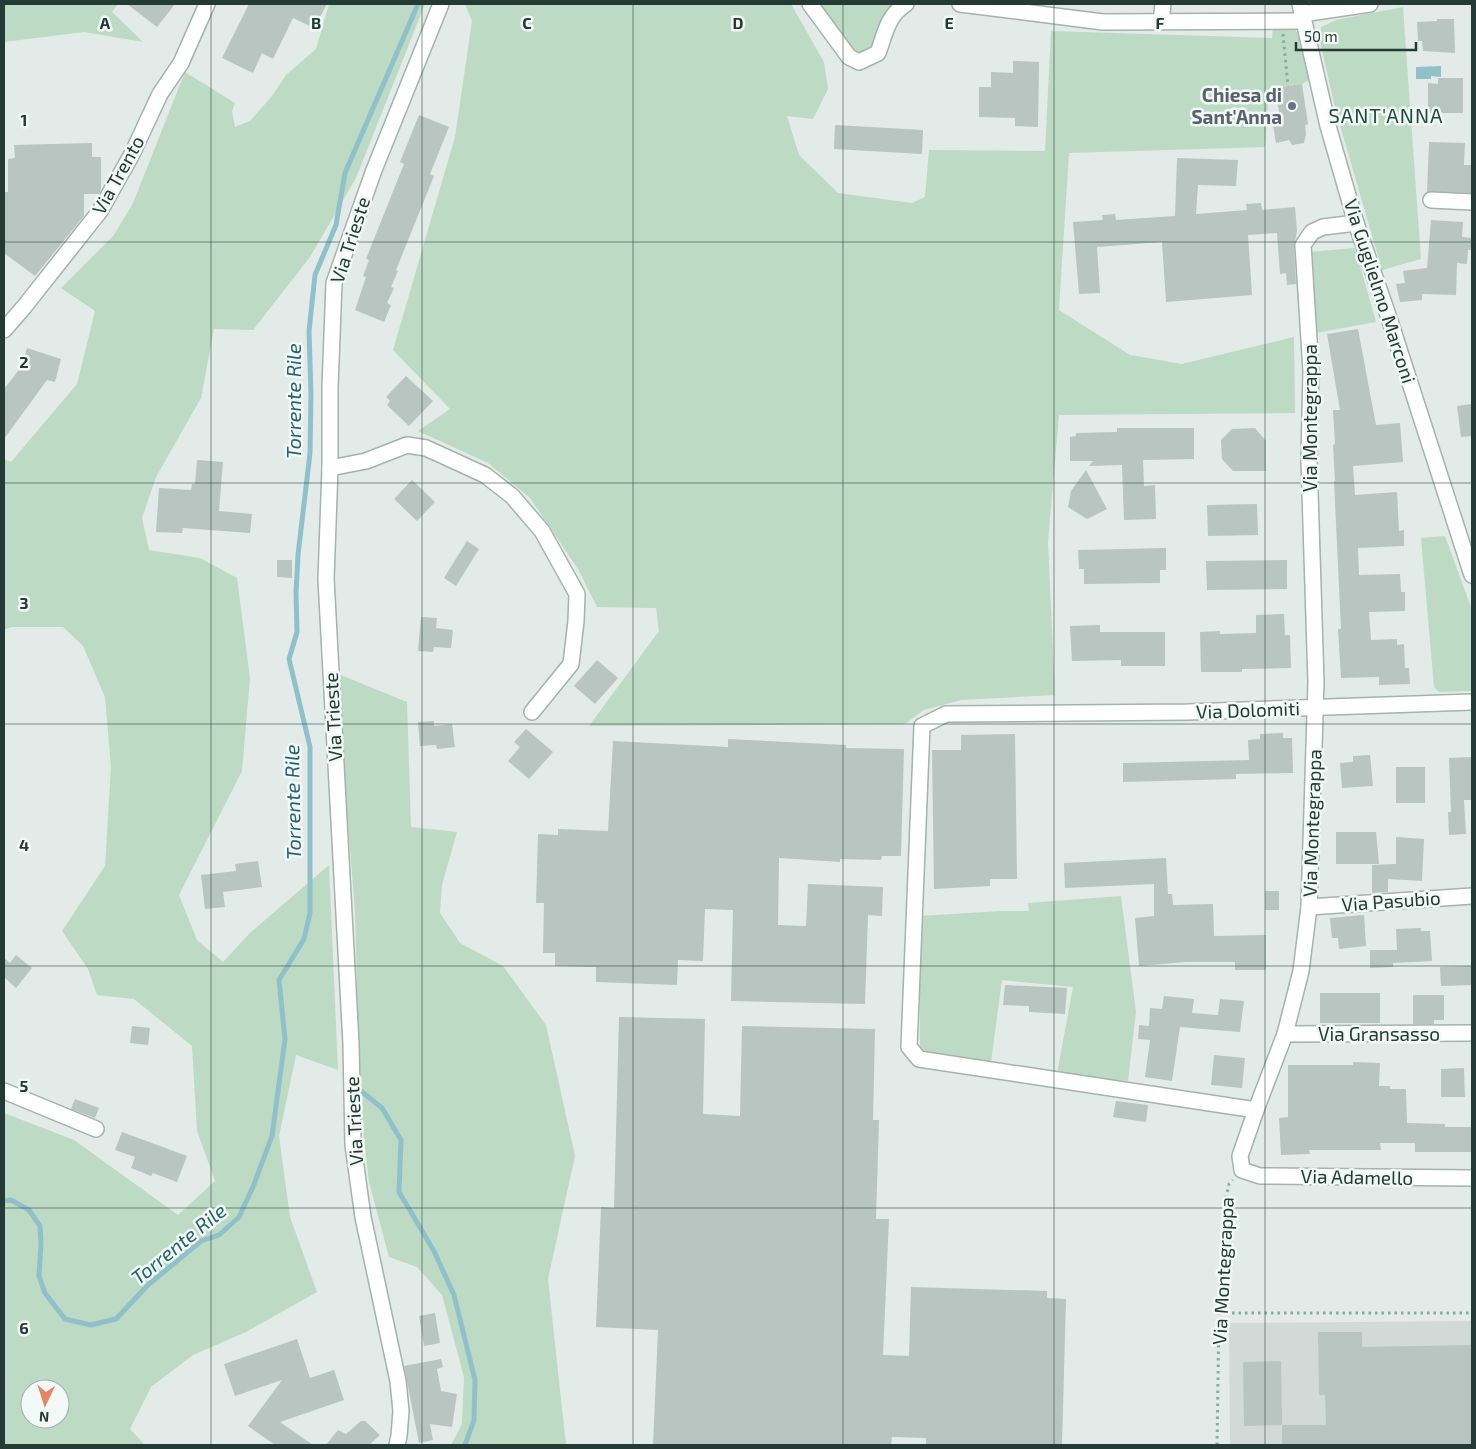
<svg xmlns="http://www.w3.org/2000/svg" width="1476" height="1449" font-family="'Exo 2',sans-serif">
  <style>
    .built { fill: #d1dad6 }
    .green { fill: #bddac5; fill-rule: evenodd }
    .water { fill: #90c1ca }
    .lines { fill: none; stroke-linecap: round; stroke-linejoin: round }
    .stream { stroke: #90c1ca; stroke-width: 5 }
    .building { fill: #b8c5c0 }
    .minor-casing { stroke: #a5b2ae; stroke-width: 18 }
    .path { stroke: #86aba0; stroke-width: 3; stroke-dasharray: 2.5 4; stroke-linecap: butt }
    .minor { stroke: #fff; stroke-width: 15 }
    .grid { fill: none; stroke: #243a34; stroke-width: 1; stroke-opacity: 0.55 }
    .worship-dot { fill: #6b7280; stroke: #f2f8f5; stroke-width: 2 }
    .labels { text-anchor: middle; stroke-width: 5; stroke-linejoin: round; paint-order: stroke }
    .worship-label { font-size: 19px; font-weight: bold; fill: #5b616d; stroke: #f2f8f5; text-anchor: end }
    .street-label { font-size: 19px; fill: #243a34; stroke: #f2f8f5 }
    .neighbourhood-label { font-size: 20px; letter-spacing: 1px; fill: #224a40; stroke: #f2f8f5 }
    .water-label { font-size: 20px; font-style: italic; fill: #25626f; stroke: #f2f8f5 }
    .grid-label { font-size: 16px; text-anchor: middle; font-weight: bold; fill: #243a34; stroke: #f2f8f5; stroke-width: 5; stroke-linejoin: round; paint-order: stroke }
  </style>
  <rect width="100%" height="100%" fill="#e2ebe7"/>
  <path class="built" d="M1472 1321V1445H1230L1229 1323Z"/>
  <g class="green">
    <path d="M4 4H118L112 12 143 42 84 32 4 42Z"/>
    <path d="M329 4H425L356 178 310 257 253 330 214 329 201 398 156 477 142 518 149 550 200 558 237 578 250 678 242 771 179 895 197 940 223 962 250 933 329 865 338 1070 296 1055 279 1136 290 1217 317 1292 246 1332 193 1355 151 1387 130 1429 145 1445H4V1113L74 1140 178 1215 215 1181 197 1131 192 1046 134 999 97 995 88 969 62 931 105 866 111 767 105 697 83 646 63 627H11L4 630V459L11 462 77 384 95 311 61 288 114 235 133 203 185 72 235 103 232 111 235 127 250 121 272 96 286 75 316 49ZM30 1389H60V1419H30Z"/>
    <path d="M465 4H791L824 62 828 89 813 119 787 116 799 155 838 193 912 203 925 197 929 150 1045 151 1051 31 1272 38 1273 28H1293L1298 33 1309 80 1302 84 1269 88 1265 147 1069 153 1059 310 1130 355 1182 364 1294 337 1295 413 1059 415 1048 542 1055 695 961 700 924 710 905 724 589 726 659 631 656 608 597 607 578 569 530 498 488 463 418 431 450 409 393 350 455 137 472 21Z"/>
    <path d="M817 4H896L872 50 859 56 853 54Z"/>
    <path d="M1403 7 1421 259 1382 270 1335 108 1320 41 1321 27 1336 20Z"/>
    <path d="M1355 248 1376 322 1315 333 1309 252Z"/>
    <path d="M1445 536 1472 610V691L1439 692 1434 687 1421 538Z"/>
    <path d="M336 673 407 702 411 827 457 832 442 885 440 913 460 943 503 966 546 1025 575 1156 548 1279 566 1445H451L462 1424 464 1377 442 1295 417 1267 389 1257 369 1182 360 1103 355 911Z"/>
    <path d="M1121 896 1136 1012 1128 1081 1057 1074 1073 987 1002 980 991 1062 930 1056 920 1047 919 916 1001 911H1029L1028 903Z"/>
  </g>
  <path class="water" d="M1441 66V77L1431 76V79H1416V67Z"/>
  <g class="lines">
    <g class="stream">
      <path d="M361 1091 382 1108 401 1140 399 1192 434 1251 454 1295 475 1380 474 1420 465 1445"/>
      <path d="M4 1201 11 1200 29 1210 40 1226 41 1243 39 1276 45 1293 65 1319 91 1325 116 1319 148 1285 201 1241 219 1235 239 1217 253 1187 272 1136 285 1039 279 980 304 939 310 913V747L289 659 297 632 296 593 298 555 310 453 311 394 309 331 315 275 336 225 345 173 418 4"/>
    </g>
  </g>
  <g class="building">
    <path d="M127 4H175L157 27Z"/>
    <path d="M249 4H327L314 28 293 18 273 59 262 53 253 73 222 58Z"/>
    <path d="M1437 19H1454L1455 53 1423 51 1422 41H1418L1417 22 1437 21Z"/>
    <path d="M1013 61 1039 62 1038 127 1015 126V118L979 117V87H991V72L1013 73Z"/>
    <path d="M1438 78H1463V113H1428V83L1438 84Z"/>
    <path d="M1302 84 1308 124 1305 125 1306 134 1304 143 1292 145 1289 140 1276 143 1273 125 1281 124 1275 88Z"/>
    <path d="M419 115 449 127 430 174 434 176 396 270 398 271 391 287 394 288 387 303 391 305 384 322 355 310 366 277 363 276 369 260 366 259 404 164 400 162Z"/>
    <path d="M835 125 923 130 922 154 834 149Z"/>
    <path d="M1429 142 1465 143 1464 165H1472V193L1427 192Z"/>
    <path d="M92 143V157H101V189L99 194H84V216L35 276 4 253V192H8V159L15 158 14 145Z"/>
    <path d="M1177 158 1238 160 1236 186 1198 185 1196 214 1247 210 1246 204 1261 203 1262 210 1295 207 1297 231 1294 246 1296 284 1287 285 1286 273 1280 274 1277 233 1248 235 1252 295 1166 302 1162 242 1097 247 1100 293 1079 294 1073 222 1103 220 1102 215 1115 214 1116 220 1175 216Z"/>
    <path d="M1431 220 1463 222 1462 237 1472 238V250H1468L1467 264 1457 263 1456 295 1422 294V300L1400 302 1396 284 1405 283 1403 271 1427 268Z"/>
    <path d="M1358 329 1376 425 1400 423 1403 462 1353 466 1355 495 1397 492 1399 531 1404 530V546L1358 548 1359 575 1400 574 1401 592H1405V611L1369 612 1371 640 1397 639V645L1404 644 1405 668H1409L1410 684 1379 685V677L1341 678 1338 629H1341L1334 481H1335L1333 445 1335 444 1333 410H1340L1327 334Z"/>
    <path d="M27 348 61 359 55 382 47 380 4 439V389L22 366Z"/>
    <path d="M406 376 433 401 409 426 387 405 390 401 386 397Z"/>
    <path d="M1472 404V436L1461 437 1457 406Z"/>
    <path d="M1117 428H1194V459L1143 460 1144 486 1155 485 1156 519 1124 520 1122 465 1089 466 1093 461H1070V437L1076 436V433L1117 432Z"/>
    <path d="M1255 428 1266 441V471H1233L1222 459 1221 440 1232 429Z"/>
    <path d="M197 460 223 462 219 511 252 514 250 533 183 528 182 533 156 532 159 488 191 490 192 484H195Z"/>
    <path d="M1086 470 1107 509 1087 519 1068 507 1071 491Z"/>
    <path d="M412 480 435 502 417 521 394 499Z"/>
    <path d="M1257 504 1258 535 1208 536 1207 505Z"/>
    <path d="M467 541 479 549 456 586 444 578Z"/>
    <path d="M1166 548V570H1160V583L1084 584V569H1079L1078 550Z"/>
    <path d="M277 560H292V578L277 577Z"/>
    <path d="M1287 560V589L1207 590 1206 561Z"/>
    <path d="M1284 614 1285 635H1290L1291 668 1242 669V672H1201L1200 632 1220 631V634L1256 633V615Z"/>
    <path d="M421 617 437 618 436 628 453 630 451 648 434 647 433 652 418 651Z"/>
    <path d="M1100 625V632H1165V666H1121V660L1072 661 1070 626Z"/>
    <path d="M597 660 618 678 595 704 574 686Z"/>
    <path d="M434 721V726L452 724 455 747 437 749 436 745 420 746 418 722Z"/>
    <path d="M526 729 553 752 529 779 508 761 520 747 514 742Z"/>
    <path d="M1283 733V738H1292L1293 773 1236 774V779L1123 782V763L1249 760 1248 740 1260 739V734Z"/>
    <path d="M1015 734 1017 879H990V886L934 889 932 750H961V735Z"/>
    <path d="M728 739 846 745V748L904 749 901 856H882L881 860 840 859V862L779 858 778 925 806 926 808 884 883 887 882 916 868 915 865 1004 731 1001 733 910 705 909 703 961 678 960 677 985 596 982V967L555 966V953H543L544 903H536L538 834 558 835V829L608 831 613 741 728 747Z"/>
    <path d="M1370 755 1373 786 1342 788 1340 763 1353 762V756Z"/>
    <path d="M1472 757V800H1464L1466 834 1449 835 1448 812H1451L1449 758Z"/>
    <rect x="1396" y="767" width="29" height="36"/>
    <path d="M1336 832H1376L1379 864H1336Z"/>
    <path d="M1396 837 1424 839 1422 881 1388 879V892L1372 893V865L1396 864Z"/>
    <path d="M1166 858 1168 894H1172L1173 905 1213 904 1214 936 1266 935V970H1235V962H1186L1139 966 1135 918 1154 916V884L1065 888 1064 863Z"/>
    <path d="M258 861 262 887 223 892 225 907 205 909 201 875 236 871 235 864Z"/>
    <rect x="1265" y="891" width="14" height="19"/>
    <path d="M1364 915 1366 946 1339 949 1338 938H1332L1330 918Z"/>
    <path d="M1421 928V931H1430L1432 961 1393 963V967L1370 968V950H1397L1396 929Z"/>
    <path d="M16 955 32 968 16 988 4 977V958L10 963Z"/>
    <path d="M1472 966V985L1441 986 1440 967Z"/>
    <path d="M1005 985 1067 988 1065 1014 1029 1012V1006L1003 1005Z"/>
    <rect x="1320" y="993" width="60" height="30"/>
    <path d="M1413 995H1444V1020H1434V1024H1413Z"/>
    <path d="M1164 996 1194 999 1192 1013 1218 1015 1220 999 1244 1001 1240 1032 1180 1027 1172 1081 1145 1077 1150 1040 1138 1039 1139 1025 1149 1026 1150 1008 1162 1009Z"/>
    <path d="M619 1017 705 1019 703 1114 740 1116 742 1026 875 1029 873 1120H879L876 1219H889L883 1355 909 1356 911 1287 1047 1291V1298L1066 1299 1062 1445H926V1438L892 1437 891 1445H653L658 1330 596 1327 601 1207 614 1208Z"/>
    <path d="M132 1026 150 1028 148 1045 130 1043Z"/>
    <path d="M1214 1055 1245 1058 1242 1088 1211 1085Z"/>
    <path d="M1353 1062 1380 1063 1379 1086H1390V1089H1406L1407 1123 1445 1124V1127H1472V1152H1415V1143H1380L1381 1150H1309L1310 1154 1281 1155 1279 1118 1288 1117V1065H1353Z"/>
    <path d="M1464 1068 1465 1097H1441V1069Z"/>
    <path d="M75 1099 99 1108 95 1118 71 1109Z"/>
    <path d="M1116 1101 1148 1105 1146 1122 1113 1117Z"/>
    <path d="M122 1132 187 1156 177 1182 153 1173 151 1176 131 1168 135 1157 115 1150Z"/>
    <path d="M435 1313 440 1343 424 1346 419 1316Z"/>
    <path d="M1318 1332H1362V1347L1472 1345V1445H1282V1425H1326L1325 1395H1319Z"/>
    <path d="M297 1339 310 1378 334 1370 344 1400 280 1422 313 1445H275L248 1426 282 1380 235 1396 224 1364Z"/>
    <path d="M441 1359 443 1367 437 1369 441 1391 457 1394 452 1427 430 1424 433 1440 419 1443 404 1366Z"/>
    <path d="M1281 1361 1282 1425 1244 1426 1243 1362Z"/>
    <path d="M361 1421H365L380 1435 369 1445H326L338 1430 346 1434Z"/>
  </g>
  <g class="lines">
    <defs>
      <g id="minor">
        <path d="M810 4 849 57 859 62 878 53C885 34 887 16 906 4"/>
        <path d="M960 4 1103 22 1303 21"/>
        <path d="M1300 4 1328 126 1356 223 1388 315 1472 575"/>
        <path d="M1302 14 1370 4"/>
        <path d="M1161 22 1163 4"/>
        <path d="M1431 200 1472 202"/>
        <path d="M1356 223 1323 227 1312 232 1303 245 1311 371 1309 460 1316 682 1309 907 1301 971 1285 1034 1256 1110 1240 1156 1242 1170 1260 1176 1472 1178"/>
        <path d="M4 330 24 307 100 211 132 154 160 94 181 63 207 4"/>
        <path d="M330 468 366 461 407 445 426 448 485 475 512 496 542 531 577 594 576 621 571 664 532 712"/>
        <path d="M1309 907 1472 896"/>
        <path d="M1285 1034 1472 1033"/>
        <path d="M4 1091 96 1129"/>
        <path d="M1256 1110 919 1059 909 1047 922 726 946 714 1188 712 1472 702"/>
        <path d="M397 1445 399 1436 401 1411 398 1381 363 1217 353 1145 351 1044 326 579 330 468V387L334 283 374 170 441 4"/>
      </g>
    </defs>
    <use href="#minor" class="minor-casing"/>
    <g class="path">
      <path d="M1283 34 1288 86"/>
      <path d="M1219 1313H1472"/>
      <path d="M1217 1445 1219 1313 1225 1202 1229 1184 1233 1180"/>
    </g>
    <use href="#minor" class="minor"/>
  </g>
  <path class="grid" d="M211 4V1445M422 4V1445M633 4V1445M843 4V1445M1054 4V1445M1265 4V1445M4 242H1472M4 483H1472M4 724H1472M4 966H1472M4 1208H1472"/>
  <circle class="worship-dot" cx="1292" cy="106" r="5"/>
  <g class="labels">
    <g class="worship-label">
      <text x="1282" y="102">Chiesa di<tspan x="1282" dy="22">Sant'Anna</tspan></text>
    </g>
    <g class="street-label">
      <text transform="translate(118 175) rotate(-61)" y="7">Via Trento</text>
      <text transform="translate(350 240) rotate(-72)" y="7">Via Trieste</text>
      <text transform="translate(1380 291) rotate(72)" y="7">Via Guglielmo Marconi</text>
      <text transform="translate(1310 418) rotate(-90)" y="7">Via Montegrappa</text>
      <text transform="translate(1248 710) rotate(-2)" y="7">Via Dolomiti</text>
      <text transform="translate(333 717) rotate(-93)" y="7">Via Trieste</text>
      <text transform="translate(1312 823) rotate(-88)" y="7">Via Montegrappa</text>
      <text transform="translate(1391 901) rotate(-4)" y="7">Via Pasubio</text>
      <text x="1379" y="1041">Via Gransasso</text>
      <text transform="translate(354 1121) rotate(-93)" y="7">Via Trieste</text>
      <text transform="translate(1357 1177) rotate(1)" y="7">Via Adamello</text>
      <text transform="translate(1223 1271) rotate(-87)" y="7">Via Montegrappa</text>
    </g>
    <g class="neighbourhood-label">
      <text x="1386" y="123">SANT'ANNA</text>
    </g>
    <g class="water-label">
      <text transform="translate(294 401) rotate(-90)" y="7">Torrente Rile</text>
      <text transform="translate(293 802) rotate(-91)" y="7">Torrente Rile</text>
      <text transform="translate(179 1244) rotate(-39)" y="7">Torrente Rile</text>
    </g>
  </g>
  <g class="grid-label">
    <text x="105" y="29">A</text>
    <text x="316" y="29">B</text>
    <text x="527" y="29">C</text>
    <text x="738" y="29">D</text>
    <text x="949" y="29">E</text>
    <text x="1160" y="29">F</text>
    <text x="24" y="126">1</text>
    <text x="24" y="368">2</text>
    <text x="24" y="609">3</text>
    <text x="24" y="851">4</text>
    <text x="24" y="1092">5</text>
    <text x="24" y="1334">6</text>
  </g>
  <rect width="1476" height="1449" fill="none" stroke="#243a34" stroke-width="10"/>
  <g transform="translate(45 1404) rotate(184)"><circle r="24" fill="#f2f8f5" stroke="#a0aca8"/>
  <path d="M0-4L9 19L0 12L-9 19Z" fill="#e38768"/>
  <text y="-8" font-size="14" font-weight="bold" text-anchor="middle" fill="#243a34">N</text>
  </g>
  <path d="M1296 42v8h120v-8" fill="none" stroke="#243a34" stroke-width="2.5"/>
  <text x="1304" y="42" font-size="15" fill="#243a34" stroke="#f2f8f5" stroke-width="4" paint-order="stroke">50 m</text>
</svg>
